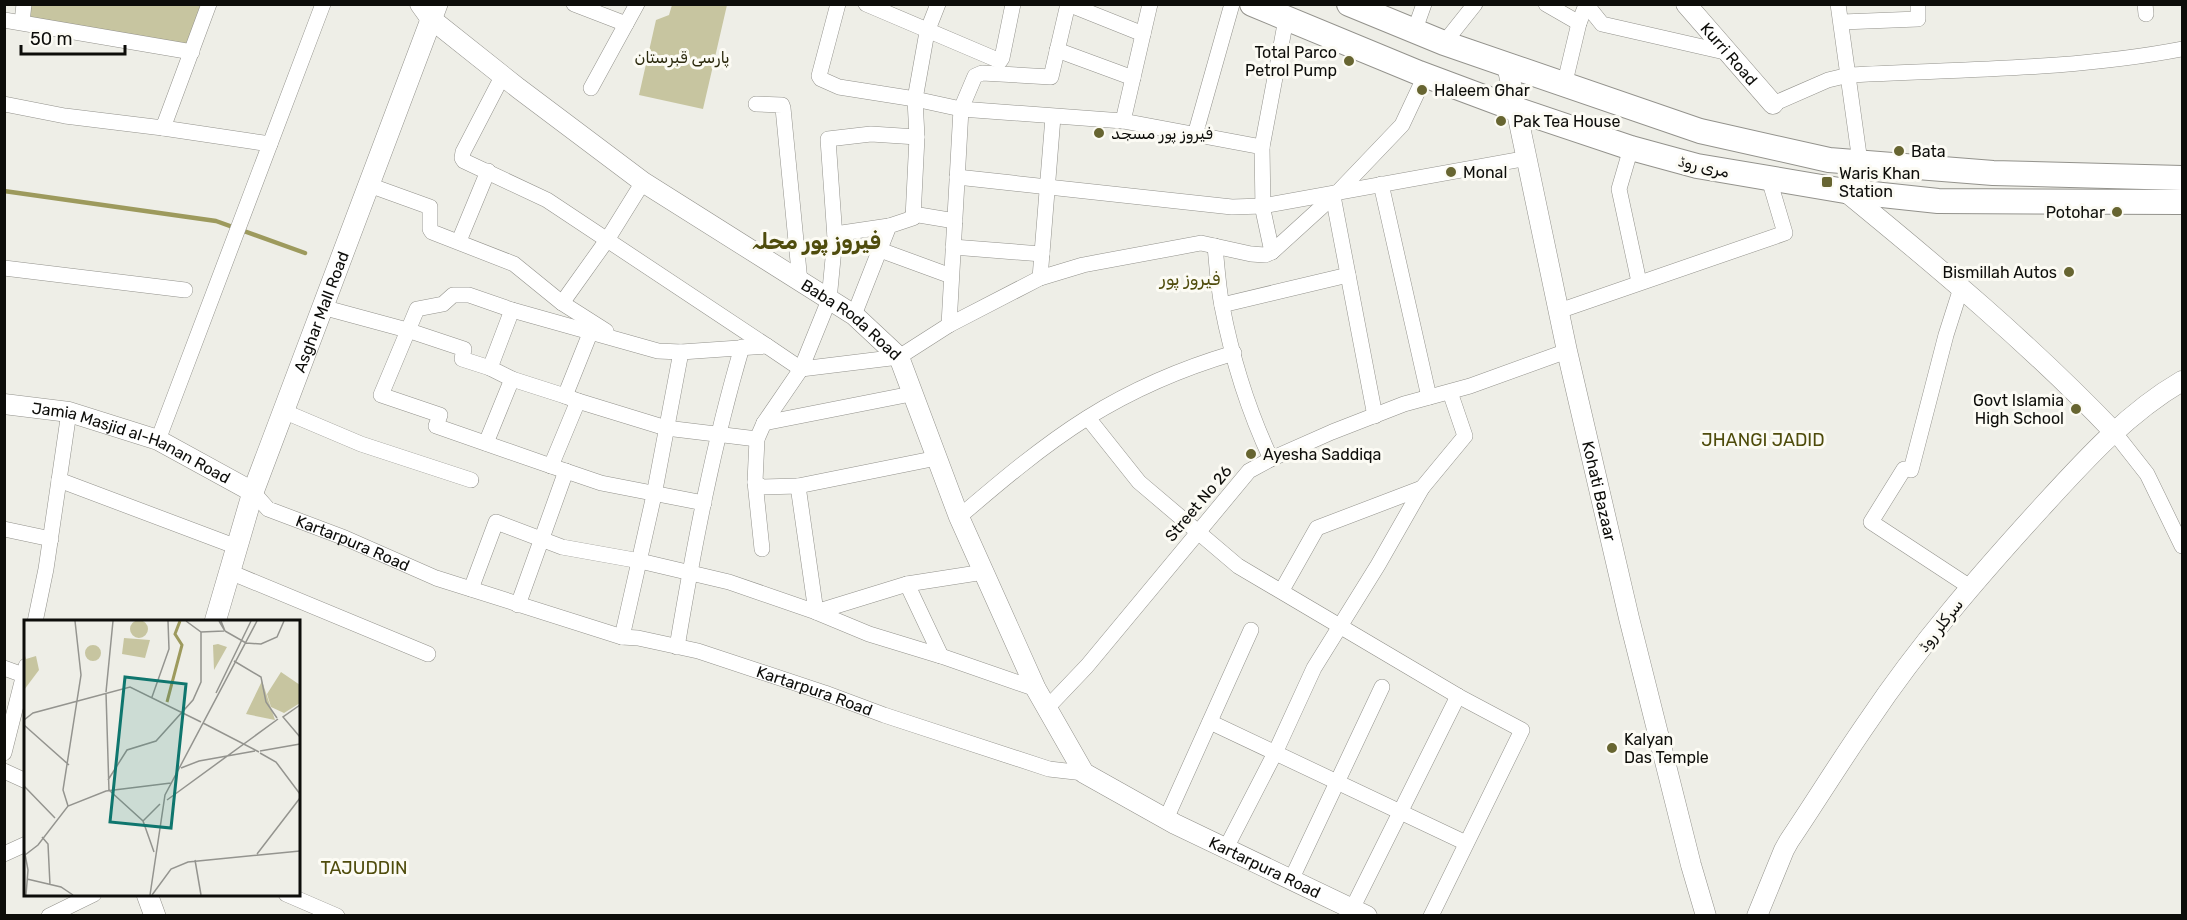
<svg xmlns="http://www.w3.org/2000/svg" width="2187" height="920" font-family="Rubik,'Noto Naskh Arabic',sans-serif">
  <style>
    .green { fill: #c7c5a0 }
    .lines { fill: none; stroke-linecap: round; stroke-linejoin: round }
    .stream { stroke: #9d9a5d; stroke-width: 4.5 }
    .minor-casing { stroke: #93928c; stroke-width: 16 }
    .tertiary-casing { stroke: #93928c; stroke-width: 21 }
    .secondary-casing { stroke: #93928c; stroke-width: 22 }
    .primary-casing { stroke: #93928c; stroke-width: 26 }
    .minor { stroke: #fff; stroke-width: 15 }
    .tertiary { stroke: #fff; stroke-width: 20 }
    .secondary { stroke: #fff; stroke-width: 21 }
    .primary { stroke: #fff; stroke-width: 24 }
    .poi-dot { fill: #676531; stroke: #fcfbf4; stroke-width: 2 }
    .labels { text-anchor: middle; stroke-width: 6; stroke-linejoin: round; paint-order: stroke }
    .poi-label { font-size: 16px; fill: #0d0d0a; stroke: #fcfbf4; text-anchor: start }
    .street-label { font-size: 16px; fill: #0d0d0a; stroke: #fcfbf4 }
    .park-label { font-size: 16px; fill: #2d2b0f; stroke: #fcfbf4 }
    .neighbourhood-label { font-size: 18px; fill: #4f4c0c; stroke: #fcfbf4 }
    .district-label { font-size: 22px; font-weight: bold; fill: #4f4c0c; stroke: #fcfbf4 }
    .inset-river { fill: none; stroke: #9d9a5d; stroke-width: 3 }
    .inset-road { fill: none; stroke: #94948f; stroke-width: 1.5 }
    .view { fill: #0f766e; fill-opacity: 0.15; stroke: #0f766e; stroke-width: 3 }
    .inset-edge { fill: none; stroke: #0d0d0a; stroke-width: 3 }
  </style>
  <rect width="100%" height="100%" fill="#eeeee7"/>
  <g class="green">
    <path d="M24 5H209L192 52 22 22Z"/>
    <path d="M672 5H727L703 109 639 95 656 20 669 15Z"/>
  </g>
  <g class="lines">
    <path class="stream" d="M4 191 216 221 305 253"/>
    <defs>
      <g id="minor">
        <path d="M574 4 626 24"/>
        <path d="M838 4 819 76 821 79 839 87 915 99 961 109 1123 121 1262 147"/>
        <path d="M866 4 1000 61 1002 58 1013 4"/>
        <path d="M1546 4 1579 23"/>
        <path d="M1586 4 1602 24 1729 53"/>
        <path d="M1838 4 1860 162"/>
        <path d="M2145 4 2146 14"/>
        <path d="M4 20 192 52"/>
        <path d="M22 22 24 4"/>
        <path d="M1842 22 1918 19V4"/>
        <path d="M1414 32 1424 4"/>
        <path d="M1444 43 1475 4"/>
        <path d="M1057 50 1133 78"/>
        <path d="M503 75 463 152 462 158 464 161 547 200 767 346"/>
        <path d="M1564 86 1579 23 1586 5"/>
        <path d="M591 88 637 4"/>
        <path d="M4 104 65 116 163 128 209 4"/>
        <path d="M756 104 782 105 783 108 800 282"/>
        <path d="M1773 104 1828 80 1849 75C1959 69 2073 70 2182 49"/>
        <path d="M1123 121 1150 4"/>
        <path d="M163 128 270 144"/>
        <path d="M1195 135 1232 4"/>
        <path d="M917 137 871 134 828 139 835 238 829 300 801 369 764 423 757 439 755 482 762 487 798 486 816 612 907 584 984 572"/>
        <path d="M1631 148 1619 189 1639 282"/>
        <path d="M957 177 1232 207 1263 206 1528 158"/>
        <path d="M1381 184 1429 397"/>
        <path d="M369 185 430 207V229L432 232 514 264 562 303 606 331"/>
        <path d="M1333 196 1375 416"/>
        <path d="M913 214 955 221"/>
        <path d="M835 234 889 226"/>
        <path d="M459 241 488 171"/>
        <path d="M1215 246C1217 266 1218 286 1222 306 1232 358 1248 410 1271 459"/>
        <path d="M953 247 1042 254"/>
        <path d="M880 250 951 276"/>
        <path d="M1272 252 1263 210 1262 147 1286 19"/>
        <path d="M4 268 185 290"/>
        <path d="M1040 278 1053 117"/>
        <path d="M562 303 607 240 643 182"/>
        <path d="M1222 305 1348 275"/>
        <path d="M322 307 407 330 464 349 462 359 490 368"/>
        <path d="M1559 311 1785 233 1769 179"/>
        <path d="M854 315 889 226 913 218 917 137 915 99 927 32 938 4"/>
        <path d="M949 325 961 109 975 76 982 73 1051 77 1068 4 1143 34"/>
        <path d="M591 331 565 396 578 401 551 466 601 483 704 503"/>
        <path d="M512 379 565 396"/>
        <path d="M578 401 666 428 757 439"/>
        <path d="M283 411 361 444 471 480"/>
        <path d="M1088 418 1139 482 1238 566 1458 696 1522 730 1431 916"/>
        <path d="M764 423 911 394"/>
        <path d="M2114 432 2147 474 2182 546"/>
        <path d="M158 440 323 4"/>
        <path d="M486 443 512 379 490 368 512 310"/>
        <path d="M551 466 436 426 440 415 381 395 417 309 443 304 453 295H469L512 310 658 351 681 352 767 346 801 369 899 357 949 325 1040 278 1083 265 1201 243 1251 254 1265 255 1272 252 1338 192 1402 125 1425 76"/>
        <path d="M1904 469 1871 522 1970 587"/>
        <path d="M1911 470 1946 335 1961 288"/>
        <path d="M59 480 237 547"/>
        <path d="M755 482 762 549"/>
        <path d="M798 486 937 458"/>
        <path id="s1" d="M253 492 268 509 345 538 436 578 622 637 638 638 698 651 825 693 884 715 1049 769 1084 773"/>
        <path d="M959 517C1000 482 1041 447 1087 418 1132 390 1183 368 1234 353"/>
        <path d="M4 529 51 539"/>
        <path d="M230 572 428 654"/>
        <path d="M907 584 941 656"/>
        <path d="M471 589 496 522 562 547 640 561 729 582 816 612 869 634 941 656 1036 689"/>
        <path d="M1282 590 1317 528 1422 488"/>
        <path d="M518 605 566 471"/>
        <path d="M35 622 46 569 69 412"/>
        <path d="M622 637 654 495 681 352"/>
        <path d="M677 647C694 546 713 445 742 347"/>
        <path d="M4 668 26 676"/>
        <path d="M1047 708 1087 666 1249 471 1271 459 1332 432 1404 404 1470 386 1567 351"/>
        <path d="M1210 722 1466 843"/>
        <path d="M4 753 26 666"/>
        <path d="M4 771 26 781"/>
        <path d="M1166 819 1251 630"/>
        <path d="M1226 848 1275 753 1314 668 1378 565 1422 488 1465 436 1450 392"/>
        <path d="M4 854 26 844"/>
        <path d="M1291 880 1382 687"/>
        <path d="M286 894 337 916"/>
        <path d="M1352 909 1458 696"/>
        <path d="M49 916 94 894"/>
      </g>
      <g id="tertiary">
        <path id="s2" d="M420 4 430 18 518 88 643 182 854 315 899 357 959 517 1036 689 1084 773 1175 824 1367 916"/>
        <path id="s3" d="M1686 4 1773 104"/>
        <path id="s4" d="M1507 65 1567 351 1629 618 1691 865 1706 916"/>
        <path d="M1845 191C1938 267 2031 345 2114 432"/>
        <path id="s5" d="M4 404 69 412 158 440 253 492"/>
        <path d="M1757 916 1784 850 1789 841C1816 801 1841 760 1869 720 1920 644 1980 575 2041 508 2084 461 2127 413 2182 381"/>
      </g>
      <g id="secondary">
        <path id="s6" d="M215 622 253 492 437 4"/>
        <path d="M147 894 155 916"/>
      </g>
      <g id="primary">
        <path d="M1252 4 1419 73 1518 110 1631 148 1697 166 1845 191 1938 201 2182 202"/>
        <path d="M1349 4 1444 43 1700 131 1829 160 1993 173 2182 178"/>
      </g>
    </defs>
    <use href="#minor" class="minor-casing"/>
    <use href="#tertiary" class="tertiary-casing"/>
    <use href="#secondary" class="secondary-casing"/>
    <use href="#primary" class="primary-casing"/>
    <use href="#minor" class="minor"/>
    <use href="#tertiary" class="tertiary"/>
    <use href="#secondary" class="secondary"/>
    <use href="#primary" class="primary"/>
  </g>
  <g class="poi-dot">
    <circle cx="1349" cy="61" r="6"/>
    <circle cx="1422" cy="90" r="6"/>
    <circle cx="1501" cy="121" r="6"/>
    <circle cx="1099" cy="133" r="6"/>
    <circle cx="1899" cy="151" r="6"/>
    <circle cx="1451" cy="172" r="6"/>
    <rect x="1821" y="176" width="12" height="12" rx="3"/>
    <circle cx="2117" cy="212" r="6"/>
    <circle cx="2069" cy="272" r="6"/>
    <circle cx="2076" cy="409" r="6"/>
    <circle cx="1251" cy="454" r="6"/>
    <circle cx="1612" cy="748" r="6"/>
  </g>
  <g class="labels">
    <g class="poi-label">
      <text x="1337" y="58" text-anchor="end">Total Parco<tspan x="1337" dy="18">Petrol Pump</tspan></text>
      <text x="1434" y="96">Haleem Ghar</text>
      <text x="1513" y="127">Pak Tea House</text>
      <text x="1111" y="139">فیروز پور مسجد</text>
      <text x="1911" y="157">Bata</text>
      <text x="1463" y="178">Monal</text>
      <text x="1839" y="179">Waris Khan<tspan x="1839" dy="18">Station</tspan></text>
      <text x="2105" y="218" text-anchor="end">Potohar</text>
      <text x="2057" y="278" text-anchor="end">Bismillah Autos</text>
      <text x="2064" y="406" text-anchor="end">Govt Islamia<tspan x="2064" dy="18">High School</tspan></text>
      <text x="1263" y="460">Ayesha Saddiqa</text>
      <text x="1624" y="745">Kalyan<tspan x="1624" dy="18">Das Temple</tspan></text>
    </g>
    <g class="street-label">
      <text dy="6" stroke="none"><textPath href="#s3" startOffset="66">Kurri Road</textPath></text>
      <text transform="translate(1704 166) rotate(13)" y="6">مری روڈ</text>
      <text dy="6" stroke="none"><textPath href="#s6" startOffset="328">Asghar Mall Road</textPath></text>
      <text dy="6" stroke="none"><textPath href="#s2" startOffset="536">Baba Roda Road</textPath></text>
      <text dy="6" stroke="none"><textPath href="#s5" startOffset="134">Jamia Masjid al-Hanan Road</textPath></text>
      <text dy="6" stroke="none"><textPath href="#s4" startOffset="436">Kohati Bazaar</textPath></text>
      <text transform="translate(1198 503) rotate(-50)" y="6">Street No 26</text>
      <text dy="6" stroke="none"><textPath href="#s1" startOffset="114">Kartarpura Road</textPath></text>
      <text transform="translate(1940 625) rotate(-52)" y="6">سرکلر روڈ</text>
      <text dy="6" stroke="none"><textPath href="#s1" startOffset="600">Kartarpura Road</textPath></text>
      <text dy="6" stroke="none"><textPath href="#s2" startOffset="1257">Kartarpura Road</textPath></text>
    </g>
    <g class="park-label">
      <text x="682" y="63">پارسی قبرستان</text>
    </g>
    <g class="neighbourhood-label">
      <text x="1190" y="285">فیروز پور</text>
      <text x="1763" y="446">JHANGI JADID</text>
      <text x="364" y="874">TAJUDDIN</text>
    </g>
    <g class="district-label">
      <text x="816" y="249">فیروز پور محلہ</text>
    </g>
  </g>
  <g transform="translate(24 620)">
    <rect width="276" height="276" fill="#eeeee7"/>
    <path d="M106 9a9 9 0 1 1 18 0a9 9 0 1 1-18 0ZM100 18 126 20 121 38 98 34ZM194 24 203 27 190 50 189 25ZM61 33a8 8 0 1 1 16 0a8 8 0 1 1-16 0ZM0 33 2 39 12 36 15 50 0 70ZM257 52 276 65V83L260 93 247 87 243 74ZM238 61 251 100 222 94Z" fill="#c7c5a0"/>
    <path class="inset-river" d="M143 82 158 25 151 14 156 1"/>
    <path class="inset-road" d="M162 1 177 12 200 11M195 1 201 11 197 1M201 11 222 23 237 24 253 17 260 1M210 41 237 57 242 82 253 98M82 72 89 1M82 73 85 171M192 73 227 1M128 77 145 29 144 1M276 85 259 97 276 117M0 100 9 93 106 67 177 102M179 103 235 132M0 105 45 145M236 131 276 124M236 133 252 142 276 174M157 148 175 141 231 131M84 160 103 130 132 121 169 80 177 62V12M0 166 31 198M86 171 119 201 130 232M143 180 254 99M44 186 39 170 57 55 51 1M119 201 136 184M18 217 24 224 26 265M0 229 4 250 2 275M233 234 276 178M1 235 14 225 44 186 82 171 147 163M171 240 177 275M3 259 37 267 49 275M126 275 141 175 233 1M128 275 147 249 164 242 276 231"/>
    <path class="view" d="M101 57 162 64 147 208 86 202Z"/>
    <rect width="276" height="276" class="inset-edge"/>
  </g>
  <rect width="2187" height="920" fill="none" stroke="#0d0d0a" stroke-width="12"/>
  <path d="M21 45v9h104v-9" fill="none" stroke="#0d0d0a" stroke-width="3"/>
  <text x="30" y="45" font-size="18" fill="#0d0d0a" stroke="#fcfbf4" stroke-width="4.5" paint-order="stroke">50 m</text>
</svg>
